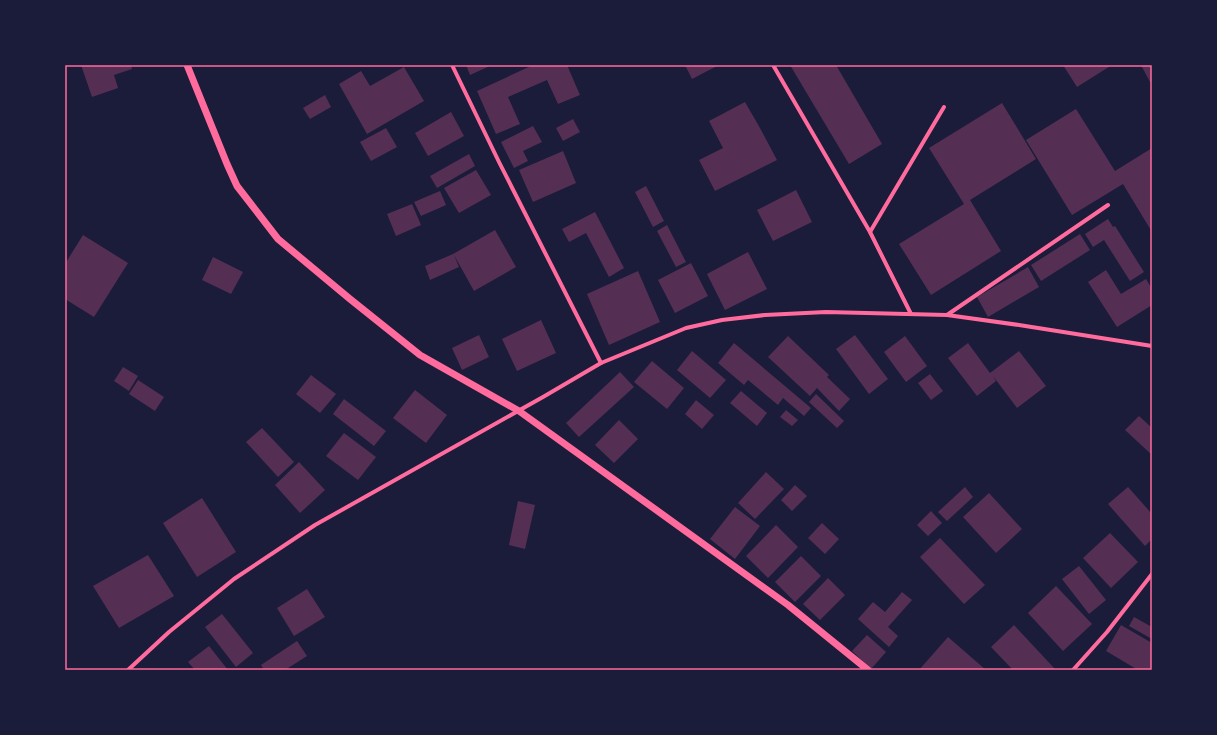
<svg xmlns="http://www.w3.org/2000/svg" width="1217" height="735" font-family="'PT Sans',sans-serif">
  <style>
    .building { fill: #542f53 }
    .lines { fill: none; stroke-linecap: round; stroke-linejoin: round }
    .minor { stroke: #ff6b9d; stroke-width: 4 }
    .tertiary { stroke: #ff6b9d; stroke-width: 7 }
    .neatline { fill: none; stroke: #ff6b9d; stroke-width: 1.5 }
  </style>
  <rect width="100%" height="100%" fill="#1b1b3a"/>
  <g class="building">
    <path d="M81 65H131L132 69 114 75 118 88 92 97Z"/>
    <path d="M466 65H492L470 75Z"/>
    <path d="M533 65H567L580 95 558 104 547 80 508 97 520 124 496 134 477 91Z"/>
    <path d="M685 65H719L692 79Z"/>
    <path d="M790 65H836L882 144 849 164Z"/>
    <path d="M1063 65H1112L1077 87Z"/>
    <path d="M1141 65H1152V81L1150 82Z"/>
    <path d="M404 67 424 101 367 134 339 84 361 71 370 86Z"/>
    <path d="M325 95 331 107 310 119 303 108Z"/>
    <path d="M745 102 760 128 777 160 715 191 699 160 723 148 709 121Z"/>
    <path d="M1002 103 1036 159 970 200 1001 251 931 295 899 244 964 204 929 148Z"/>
    <path d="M1076 109 1115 171 1152 148V232L1123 184 1072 215 1026 140Z"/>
    <path d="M451 112 464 136 428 156 415 133Z"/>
    <path d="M573 119 580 132 563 141 556 128Z"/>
    <path d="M533 126 542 142 523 151 528 161 514 168 501 142Z"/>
    <path d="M386 128 397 147 371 161 360 142Z"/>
    <path d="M563 151 576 183 533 202 519 170Z"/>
    <path d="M469 154 475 166 437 188 430 176Z"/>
    <path d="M476 170 491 195 459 213 444 188Z"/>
    <path d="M646 186 664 221 653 227 635 192Z"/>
    <path d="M796 190 812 222 773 241 757 210Z"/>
    <path d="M440 191 446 205 421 216 414 202Z"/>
    <path d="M412 204 421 225 396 236 387 214Z"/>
    <path d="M595 212 624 268 609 277 586 233 569 242 562 229Z"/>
    <path d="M1108 219 1113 227 1115 226 1144 272 1130 281 1104 240 1093 247 1085 234Z"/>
    <path d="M667 225 686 262 676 267 657 231Z"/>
    <path d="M495 230 516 267 474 291 454 255 459 267 430 280 425 266 453 254Z"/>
    <path d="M1080 234 1090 250 1041 281 1031 265Z"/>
    <path d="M83 235 128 263 94 317 65 299V264Z"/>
    <path d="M748 252 767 289 725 310 707 274Z"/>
    <path d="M213 257 243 272 231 294 202 280Z"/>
    <path d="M691 263 708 296 675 313 658 280Z"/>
    <path d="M1028 267 1039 287 988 317 977 297Z"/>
    <path d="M1106 270 1121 294 1146 279 1152 289V305L1117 327 1088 282Z"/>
    <path d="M638 271 660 322 609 345 587 294Z"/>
    <path d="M541 320 556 353 517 371 502 339Z"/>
    <path d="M479 335 489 357 462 370 452 348Z"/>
    <path d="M855 335 888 379 869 394 836 349Z"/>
    <path d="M788 336 829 375 827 377 850 399 839 411 817 388 810 396 768 357Z"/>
    <path d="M905 336 927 366 906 382 884 352Z"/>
    <path d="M734 343 811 408 804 416 783 398 778 405 748 380 744 385 718 363Z"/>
    <path d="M968 343 990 373 1019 351 1046 386 1017 408 993 376 996 381 977 396 948 358Z"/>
    <path d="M692 351 726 380 710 398 677 370Z"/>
    <path d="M652 361 684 388 667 409 634 382Z"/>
    <path d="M123 367 138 376 129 391 114 381Z"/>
    <path d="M620 372 634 387 579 437 566 423Z"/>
    <path d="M930 374 943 391 931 400 918 383Z"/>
    <path d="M311 375 336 394 320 413 296 394Z"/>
    <path d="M138 380 164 397 155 411 129 394Z"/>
    <path d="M415 390 447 415 426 443 393 418Z"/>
    <path d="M741 391 767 413 757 426 730 403Z"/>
    <path d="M816 394 844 421 837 428 809 402Z"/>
    <path d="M344 399 386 431 374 446 333 414Z"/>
    <path d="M696 400 714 415 702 429 685 414Z"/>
    <path d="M786 410 798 420 792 426 780 417Z"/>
    <path d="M1139 416 1152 428V455L1125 430Z"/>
    <path d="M619 420 638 439 614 463 595 445Z"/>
    <path d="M262 428 294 462 278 477 246 442Z"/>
    <path d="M344 433 376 457 358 480 326 456Z"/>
    <path d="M299 462 325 490 300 513 275 485Z"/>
    <path d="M766 472 784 489 755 519 738 503Z"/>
    <path d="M795 485 807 496 792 511 781 500Z"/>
    <path d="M965 487 973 497 947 521 938 512Z"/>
    <path d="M1128 487 1152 514V539L1145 546 1108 504Z"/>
    <path d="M989 493 1022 529 996 553 963 517Z"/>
    <path d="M202 498 236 552 197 577 163 523Z"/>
    <path d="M518 501 535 505 525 549 509 545Z"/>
    <path d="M735 507 760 526 735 559 710 539Z"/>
    <path d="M931 511 942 523 928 536 917 525Z"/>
    <path d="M822 523 839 539 825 554 808 538Z"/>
    <path d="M776 525 798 547 768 578 746 556Z"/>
    <path d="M1110 533 1138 562 1111 588 1083 558Z"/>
    <path d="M940 538 985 585 964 604 920 557Z"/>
    <path d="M148 555 174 596 119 628 93 586Z"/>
    <path d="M801 556 821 576 795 602 775 582Z"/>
    <path d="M1079 566 1106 600 1089 614 1062 579Z"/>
    <path d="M828 578 845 595 820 620 803 604Z"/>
    <path d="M1056 586 1092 624 1063 651 1028 613Z"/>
    <path d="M307 589 325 617 294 636 277 608Z"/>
    <path d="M902 592 912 600 888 627 898 636 889 647 858 619 873 602 885 612Z"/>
    <path d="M222 614 253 653 236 667 205 627Z"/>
    <path d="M1134 617 1152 627V639L1129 626Z"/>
    <path d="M1014 625 1055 669 1053 670H1013L991 647Z"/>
    <path d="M1121 625 1152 643V670H1138L1106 651Z"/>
    <path d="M867 635 886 652 871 669 852 651Z"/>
    <path d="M948 637 986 670H919Z"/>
    <path d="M297 641 307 656 285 670H264L261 665Z"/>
    <path d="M209 646 228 670H195L188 662Z"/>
  </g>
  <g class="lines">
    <g class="minor">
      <path d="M452 65 499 162 601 363"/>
      <path d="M773 65 870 232 911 314"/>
      <path d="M870 232 944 107"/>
      <path d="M947 315 1108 205"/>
      <path d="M128 670 169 632 234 579 315 525 543 397 601 363 686 328 722 320 765 315 826 312 947 315 1019 325 1152 346"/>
      <path d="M1073 670 1107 632 1152 574"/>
    </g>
    <path class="tertiary" d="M187 65 227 164 237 186 278 239 350 299 420 355 519 411 788 605 868 670"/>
  </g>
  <rect width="1217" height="735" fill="none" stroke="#1b1b3a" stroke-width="132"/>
  <rect x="66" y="66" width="1085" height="603" class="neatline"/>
</svg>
